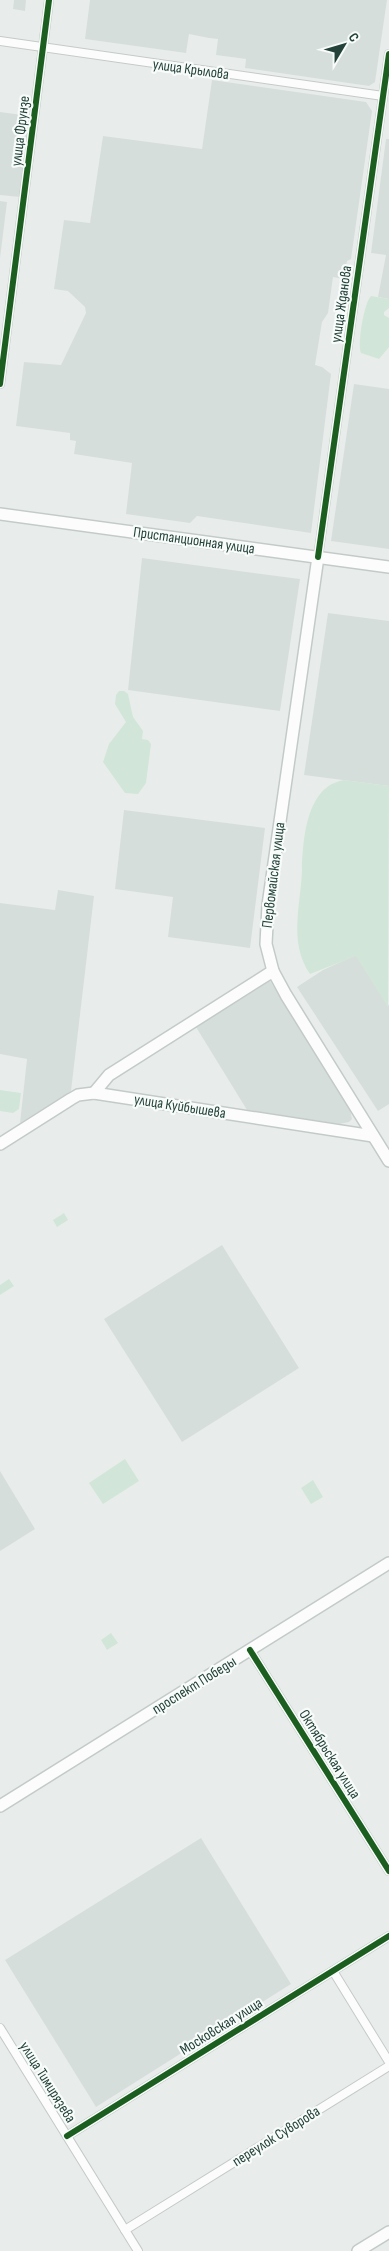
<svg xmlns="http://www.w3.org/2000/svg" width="389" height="2251" font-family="'Sofia Sans Condensed',sans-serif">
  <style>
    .built { fill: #d6dedb }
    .green { fill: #d1e6d8 }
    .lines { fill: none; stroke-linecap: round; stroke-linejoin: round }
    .street-casing { stroke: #c5cac8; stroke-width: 10 }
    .secondary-casing { stroke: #c3cbc8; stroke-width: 14 }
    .street { stroke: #fcfcfc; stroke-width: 8 }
    .secondary { stroke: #fcfcfc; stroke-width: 11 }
    .cycleway-casing { stroke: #f7fbf9; stroke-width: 9 }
    .cycleway { stroke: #1b5e20; stroke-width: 6 }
    .labels { text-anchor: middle; stroke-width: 4.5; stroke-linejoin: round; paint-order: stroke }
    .street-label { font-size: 15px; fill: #24423a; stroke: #f7fbf9 }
  </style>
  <rect width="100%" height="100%" fill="#e8edeb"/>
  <g class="built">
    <path d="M14 0H26L25 11 13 9Z"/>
    <path d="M90 0H387L375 82 369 86 245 68 246 59 216 55 218 39 209 38 189 34 186 53 85 39Z"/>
    <path d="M212 80 366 102 372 111 351 259 347 261 344 279 333 277 328 313 322 322 315 365 322 367 331 374 311 533 197 516 190 523 126 514 132 463 74 454 76 441 70 440V433L16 426 24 362 61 365 86 313 85 307 68 291 54 289 64 220 90 223 103 136 202 149Z"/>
    <path d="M0 112 30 116 20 197 0 195Z"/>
    <path d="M386 139H389V299L378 297 386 255 371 253Z"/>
    <path d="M0 201 7 202 0 258Z"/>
    <path d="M354 384 389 389V549L331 541Z"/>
    <path d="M142 558 300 579 280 711 128 690Z"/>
    <path d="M328 613 389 621V786L304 775Z"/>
    <path d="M124 810 265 828 250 948 168 937 173 897 115 889Z"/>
    <path d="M58 890 94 896 71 1091 20 1123 27 1059 0 1054V903L55 910Z"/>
    <path d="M356 955 389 1006V1104L378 1111 297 987 323 970Z"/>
    <path d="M270 981 350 1109 352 1119 349 1122 339 1124 247 1110 196 1027Z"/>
    <path d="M222 1245 299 1368 182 1442 104 1319Z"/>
    <path d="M0 1471 35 1529 0 1551Z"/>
    <path d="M201 1838 291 1984 96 2107 5 1960Z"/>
  </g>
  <g class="green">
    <path d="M371 296 389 299V308L384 312V315L389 318V347L379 359 361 353C357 344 364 303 371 296Z"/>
    <path d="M119 691H124L128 694 133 717 143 731 142 739 148 740 151 744 146 783 138 794 125 793 103 762 109 744 126 722 115 704 116 695Z"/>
    <path d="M344 780 389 786 388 1007 356 956 310 974C288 942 301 905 302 869 303 840 306 786 344 780Z"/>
    <path d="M0 1090 21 1093 19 1109 13 1113 0 1111Z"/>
    <path d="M64 1213 68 1220 57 1227 53 1220Z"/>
    <path d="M9 1279 14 1286 0 1295V1285Z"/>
    <path d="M125 1459 139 1481 103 1504 89 1483Z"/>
    <path d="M313 1480 323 1497 311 1504 301 1488Z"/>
    <path d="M111 1633 118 1643 107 1650 101 1640Z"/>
  </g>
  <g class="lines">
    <defs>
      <g id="street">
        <path d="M0 41 383 96"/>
        <path d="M0 384 49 0"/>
        <path d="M318 557 389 54"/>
        <path d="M250 1650 389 1871"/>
        <path d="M333 1971 389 2062"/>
        <path d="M0 2028 138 2251"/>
        <path d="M67 2136 389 1936"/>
        <path d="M125 2230 389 2066"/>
      </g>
      <g id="secondary">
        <path d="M0 514 389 567"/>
        <path d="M318 557 268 905 266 944 273 971 286 995 389 1161"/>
        <path d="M94 1093 109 1075 273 971"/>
        <path d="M0 1144 71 1099 78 1095 94 1093 373 1136"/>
        <path d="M0 1806 389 1563"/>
        <path d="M358 2251 389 2232"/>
      </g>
    </defs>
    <use href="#street" class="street-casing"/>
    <use href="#secondary" class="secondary-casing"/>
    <use href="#street" class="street"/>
    <use href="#secondary" class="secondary"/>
    <defs>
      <g id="cycleway">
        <path d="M0 384 49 0"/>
        <path d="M318 557 389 54"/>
        <path d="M250 1650 389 1871"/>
        <path d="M67 2136 389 1936"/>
      </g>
    </defs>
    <use href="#cycleway" class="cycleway-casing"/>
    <use href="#cycleway" class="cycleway"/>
  </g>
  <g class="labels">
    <g class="street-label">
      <text transform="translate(191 69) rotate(8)" y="5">улица Крылова</text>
      <text transform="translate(20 131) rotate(-83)" y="5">улица Фрунзе</text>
      <text transform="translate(341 304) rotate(-82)" y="5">улица Жданова</text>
      <text transform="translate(194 540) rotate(8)" y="5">Пристанционная улица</text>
      <text transform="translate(273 875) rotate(-83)" y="5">Первомайская улица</text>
      <text transform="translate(180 1106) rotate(9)" y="5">улица Куйбышева</text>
      <text transform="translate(194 1685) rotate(-32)" y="5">проспект Победы</text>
      <text transform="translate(330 1754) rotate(58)" y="5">Октябрьская улица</text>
      <text transform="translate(221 2026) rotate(-32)" y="5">Московская улица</text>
      <text transform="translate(48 2082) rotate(58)" y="5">улица Тимирязева</text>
      <text transform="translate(276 2136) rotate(-32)" y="5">переулок Суворова</text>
    </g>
  </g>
  <g transform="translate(344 45) rotate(52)" stroke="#f7fbf9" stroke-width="4" paint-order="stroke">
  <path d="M0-4L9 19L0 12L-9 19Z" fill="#24423a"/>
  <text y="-8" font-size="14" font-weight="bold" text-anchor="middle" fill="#24423a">С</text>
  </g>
</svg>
